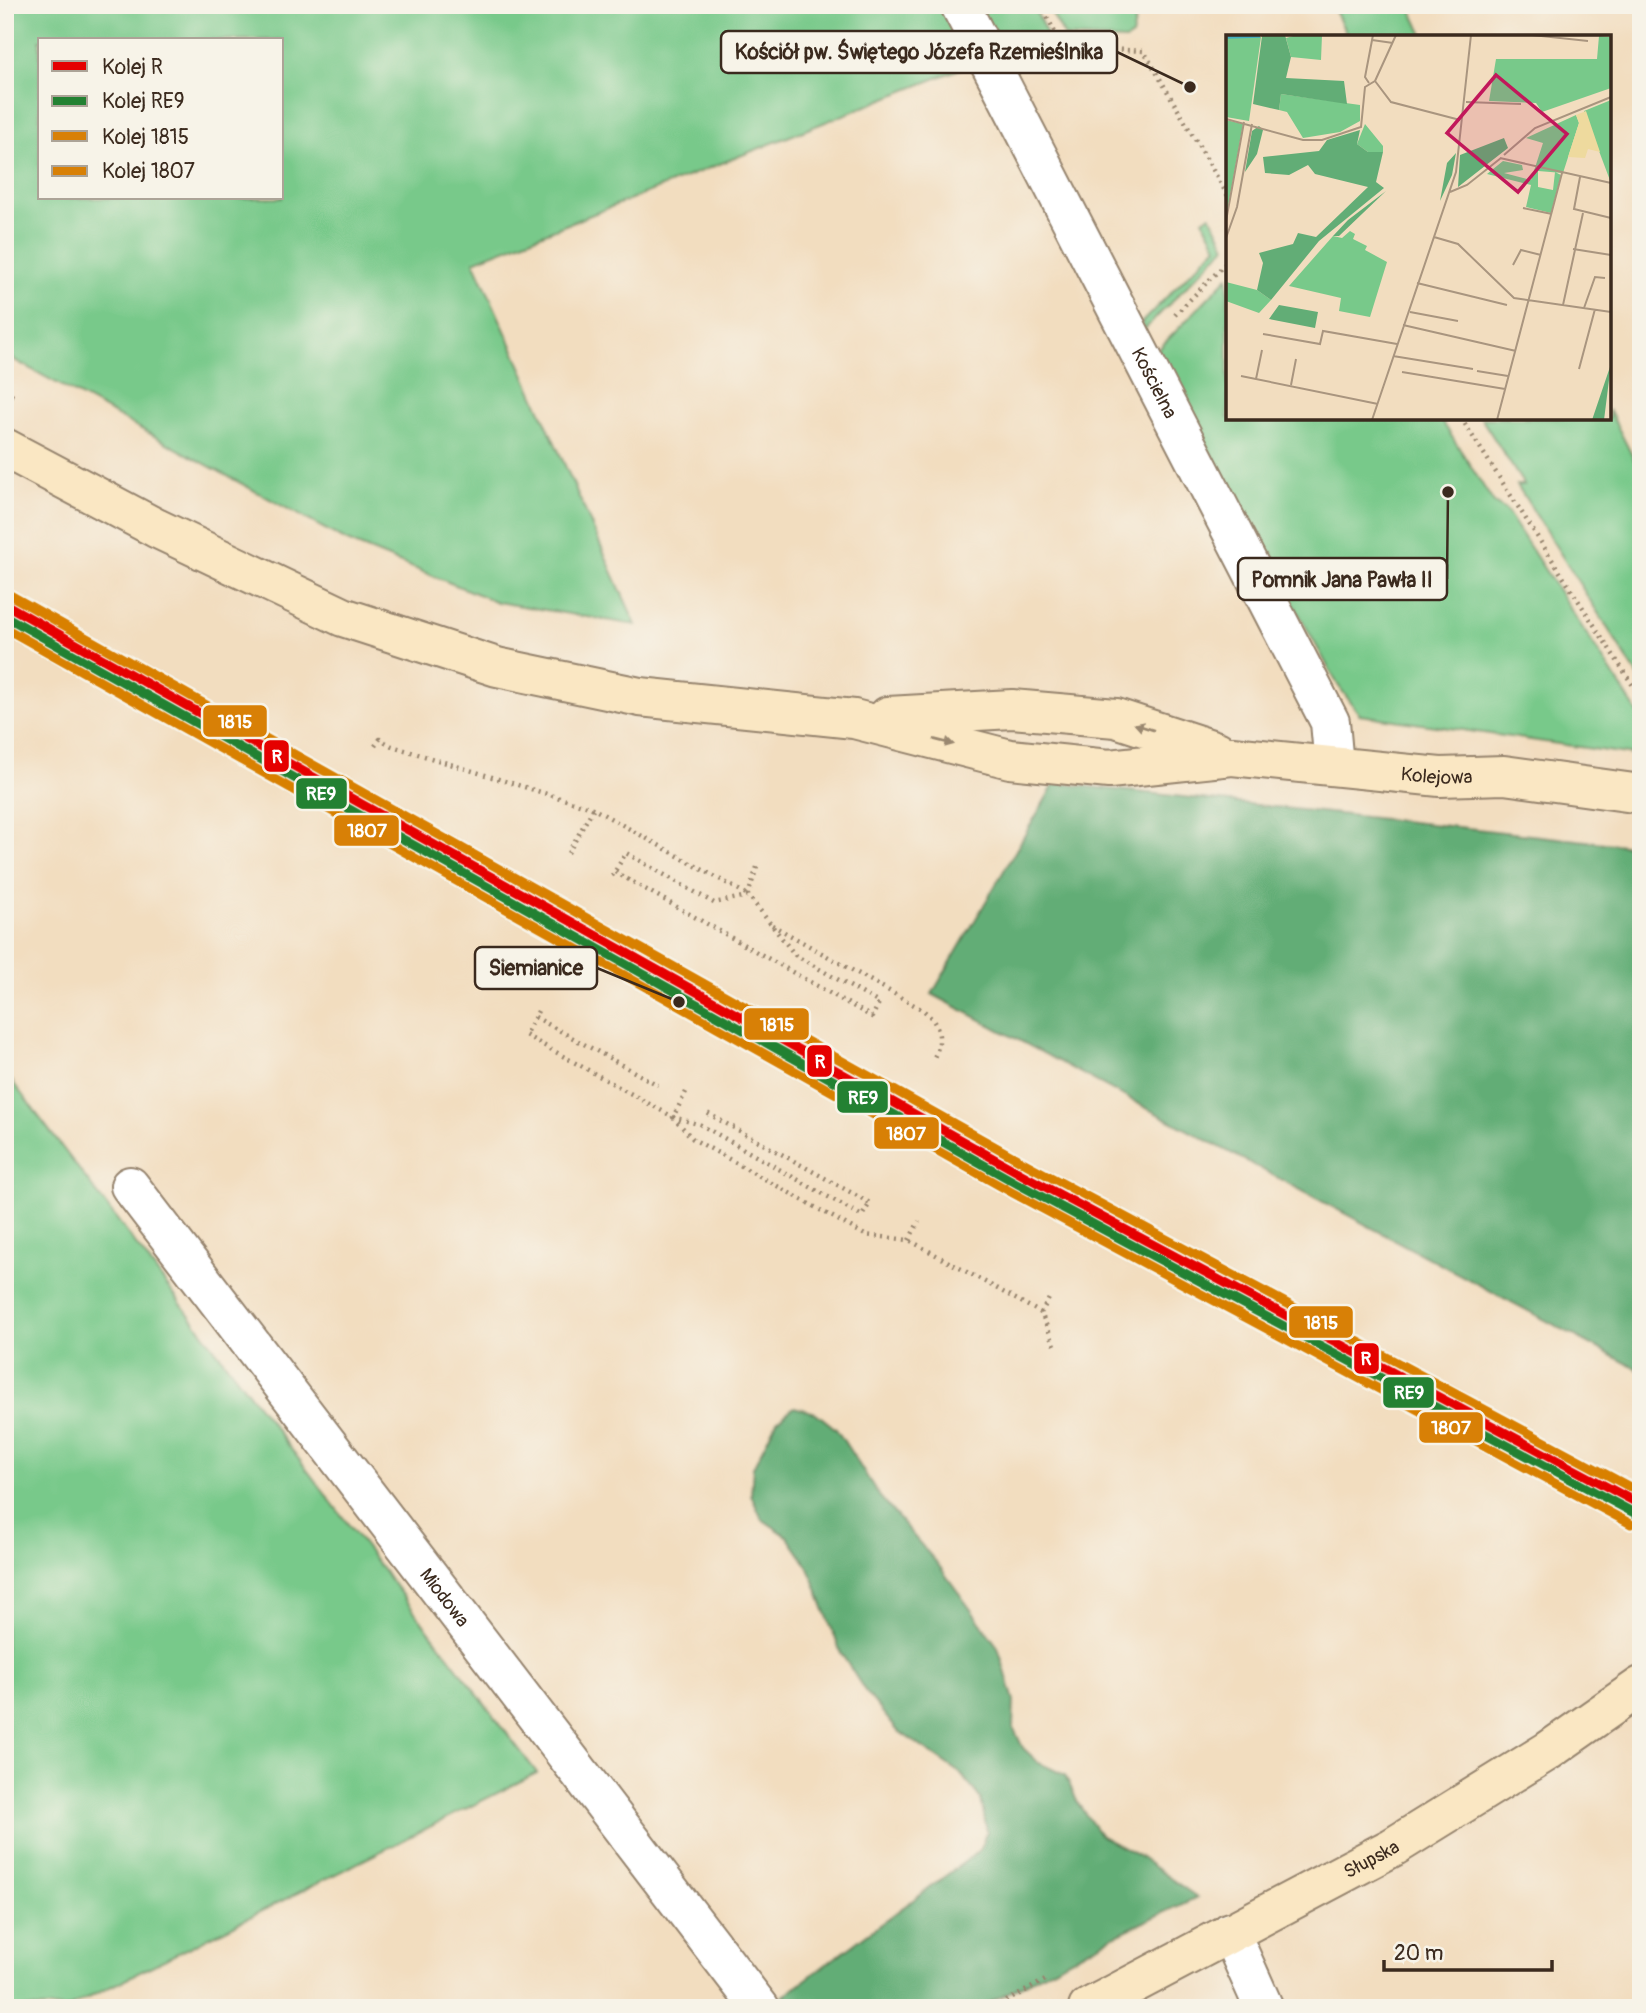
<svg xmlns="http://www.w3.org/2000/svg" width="1646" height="2013" font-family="Pangolin,sans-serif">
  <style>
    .green { fill: #78c98a; stroke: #5a7a54; stroke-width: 2; fill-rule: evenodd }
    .forest { fill: #62ad76; stroke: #4e6c4a; stroke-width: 2 }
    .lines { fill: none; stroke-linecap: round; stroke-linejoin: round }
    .street-casing { stroke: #96846e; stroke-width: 42 }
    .secondary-casing { stroke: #96846e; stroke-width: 42 }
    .path { stroke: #96846e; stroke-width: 4.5; stroke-dasharray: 2 5; stroke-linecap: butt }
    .street { stroke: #fff; stroke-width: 38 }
    .secondary { stroke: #fae7c3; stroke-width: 38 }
    .rail-1-casing { stroke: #f7f3e8; stroke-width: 14 }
    .rail-2-casing { stroke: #f7f3e8; stroke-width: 14 }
    .rail-3-casing { stroke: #f7f3e8; stroke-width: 14 }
    .rail-4-casing { stroke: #f7f3e8; stroke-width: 14 }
    .rail-1 { stroke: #e50000; stroke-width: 9 }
    .rail-2 { stroke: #238132; stroke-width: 9 }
    .rail-3 { stroke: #d88006; stroke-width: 9 }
    .rail-4 { stroke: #d88006; stroke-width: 9 }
    .oneway { fill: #9a8870 }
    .labels { text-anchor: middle; stroke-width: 5; stroke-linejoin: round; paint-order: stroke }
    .street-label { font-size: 19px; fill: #3b2a1e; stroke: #f7f3e8 }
    .inset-river { fill: none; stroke: #42afc0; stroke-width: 3.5 }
    .inset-road { fill: none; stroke: #a9957f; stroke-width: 2 }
    .view { fill: #c2185b; fill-opacity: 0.15; stroke: #c2185b; stroke-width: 3.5 }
    .inset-edge { fill: none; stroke: #3b2a1e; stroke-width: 3.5 }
    .leader { fill: none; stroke: #3b2a1e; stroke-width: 2.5 }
    .callout-dot { fill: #3b2a1e; stroke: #f7f3e8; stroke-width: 2.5 }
    .callout { fill: #f7f3e8; stroke: #3b2a1e; stroke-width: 2.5 }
    .callout-label { font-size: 21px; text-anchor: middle; font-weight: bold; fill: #3b2a1e }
    .line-badge { stroke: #f7f3e8; stroke-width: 2.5 }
    .badge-label { font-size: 19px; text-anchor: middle; font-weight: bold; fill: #fff }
  </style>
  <rect width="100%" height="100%" fill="#f7f3e8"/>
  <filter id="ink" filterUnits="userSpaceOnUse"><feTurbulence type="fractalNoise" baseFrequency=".0143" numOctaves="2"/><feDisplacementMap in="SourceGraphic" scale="14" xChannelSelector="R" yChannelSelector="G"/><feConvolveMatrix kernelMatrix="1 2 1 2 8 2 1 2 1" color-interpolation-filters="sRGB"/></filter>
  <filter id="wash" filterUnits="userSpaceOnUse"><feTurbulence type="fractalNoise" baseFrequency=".00686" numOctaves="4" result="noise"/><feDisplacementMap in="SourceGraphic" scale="28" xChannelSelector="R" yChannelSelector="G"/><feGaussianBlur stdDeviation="1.57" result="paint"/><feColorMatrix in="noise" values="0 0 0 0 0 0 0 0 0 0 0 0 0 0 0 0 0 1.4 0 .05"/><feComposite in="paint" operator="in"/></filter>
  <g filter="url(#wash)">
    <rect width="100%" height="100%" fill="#f2ddbf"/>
    <g class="green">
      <path d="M5 5H951L980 61 474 261 636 625 497 602 347 541 5 355ZM40 40H282V198H40Z"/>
      <path d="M976 5H1033L1048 37 993 34Z"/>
      <path d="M1047 5H1139L1132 36 1125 40 1065 37Z"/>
      <path d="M1332 5H1409L1424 37H1348Z"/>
      <path d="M1210 215 1226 246 1144 330 1141 323 1217 246 1203 220Z"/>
      <path d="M1228 277V418H1440L1494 503 1506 510 1641 718V756L1360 715 1338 685 1155 353Z"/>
      <path d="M1609 410 1641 473V681L1517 485H1524L1481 418H1609Z"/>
      <path d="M5 1072 537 1773 68 2008H5Z"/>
    </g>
    <g class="forest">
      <path d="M1055 783 1641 847V1371L932 994Z"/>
      <path d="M794 1407 816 1413 836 1429 880 1497 937 1563 998 1647 1014 1701 1013 1727 1023 1748 1039 1763 1065 1775 1079 1805 1101 1836 1137 1855 1197 1897 1110 1938 979 2008H777L774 2003 979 1851 987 1831 981 1799 960 1773 897 1730 865 1691 841 1653 809 1568 787 1536 762 1519 751 1495 753 1467 777 1421Z"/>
    </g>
  </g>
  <g filter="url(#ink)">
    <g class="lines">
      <defs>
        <g id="street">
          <path id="s1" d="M960 5 1330 722 1334 766"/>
          <path id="s2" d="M130 1186 760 2008"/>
          <path d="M1230 1932 1264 2008"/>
        </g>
        <g id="secondary">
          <path id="s3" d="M5 448 156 528 343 617 497 667 640 697 854 719 1010 759 1109 769 1232 756 1440 777 1504 775 1641 794"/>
          <path d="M888 716 1012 709 1116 718 1217 751"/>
          <path id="s4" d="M1088 2008 1393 1847 1548 1751 1641 1686"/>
        </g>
      </defs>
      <use href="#street" class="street-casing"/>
      <use href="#secondary" class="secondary-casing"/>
      <g class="path">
        <path d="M1041 5 1062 46"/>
        <path d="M1036 45 1144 51 1228 196"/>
        <path d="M1175 315 1228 261"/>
        <path d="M5 392 17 398"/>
        <path d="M1461 418 1641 698"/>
        <path d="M375 746 380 739 392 746 592 808 748 895"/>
        <path d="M568 853 593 809"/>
        <path d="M615 872 872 1017 879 1003 795 955 748 895 757 867"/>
        <path d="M612 876 626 853 714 903 747 896"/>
        <path d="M772 925 923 1010C940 1024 944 1040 933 1059"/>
        <path d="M538 1011 525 1035 673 1117 701 1125 862 1216 870 1203 707 1113"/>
        <path d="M535 1017 658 1085"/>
        <path d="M686 1092 673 1117 693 1139 865 1235 909 1240 1041 1313 1055 1345"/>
        <path d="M909 1240 919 1221"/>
        <path d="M1041 1313 1051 1295"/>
        <path d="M994 2008 1049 1978"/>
      </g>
      <use href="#street" class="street"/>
      <use href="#secondary" class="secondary"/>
      <defs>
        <path id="rail-1" d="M5 604 1023 1175 1641 1505"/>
        <path id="rail-2" d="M5 616 1018 1184 1636 1514"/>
        <path id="rail-3" d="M10 595 1028 1165 1641 1493"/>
        <path id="rail-4" d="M5 628 1013 1193 1631 1524"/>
      </defs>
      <use href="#rail-1" class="rail-1-casing"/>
      <use href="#rail-2" class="rail-2-casing"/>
      <use href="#rail-3" class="rail-3-casing"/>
      <use href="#rail-4" class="rail-4-casing"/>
      <use href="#rail-1" class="rail-1"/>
      <use href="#rail-2" class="rail-2"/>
      <use href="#rail-3" class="rail-3"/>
      <use href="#rail-4" class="rail-4"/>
    </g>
    <defs><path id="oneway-solid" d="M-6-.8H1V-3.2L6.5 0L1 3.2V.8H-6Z" transform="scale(1.75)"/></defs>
    <g class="oneway">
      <use href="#oneway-solid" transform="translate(1144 727) rotate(-162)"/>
      <use href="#oneway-solid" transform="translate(944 742) rotate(14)"/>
    </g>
  </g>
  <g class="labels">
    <g class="street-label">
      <text dy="7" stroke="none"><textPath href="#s1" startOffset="425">Kościelna</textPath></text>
      <text dy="7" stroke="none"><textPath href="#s3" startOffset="1491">Kolejowa</textPath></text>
      <text dy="7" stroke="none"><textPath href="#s2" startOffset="518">Miodowa</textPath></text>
      <text dy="7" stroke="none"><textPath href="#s4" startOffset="320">Słupska</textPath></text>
    </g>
  </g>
  <g transform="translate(1226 35)">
    <rect width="385" height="385" fill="#f2ddbf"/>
    <path d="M71 0H96L95 25 65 22 60 3ZM373 1 385 2V53L316 77 310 68 263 66 270 24H371ZM0 2H35L23 86 0 82ZM55 59 134 70V86L114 97 77 103 61 77 53 75ZM385 65V148L358 76ZM350 80 353 88 337 138 312 136V152L327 155 329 137 335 140 325 178 300 172 305 150 261 139 277 126 296 130 297 135 278 138 305 145 317 108 300 103ZM0 85 17 89 0 183ZM139 89 157 111V117H142L131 109ZM124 196 129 199 127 204 141 211 139 215 161 227 144 282 113 276 115 263 63 251 107 201 116 203ZM0 247 31 255 45 265 33 278 0 266Z" fill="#78c98a"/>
    <path d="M59 0 65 22 60 43 118 46 121 69 55 59 53 75 27 69 36 1ZM33 91 37 95 31 119 19 137 26 96ZM134 95 131 109 142 117H157L150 147 158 153 93 206 45 265 31 255 37 228 33 218 67 209 72 198 90 202 142 152 89 139 82 130 63 140 39 138 37 122 93 116 101 105ZM278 103 282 113 232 152 234 120ZM230 118 226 140 214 166 221 128ZM160 156 113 201H107L122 185ZM53 270 92 277 89 293 43 284ZM385 329 378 385H366Z" fill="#62ad76"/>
    <path d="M360 76 374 117 362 114 359 123 342 122 353 88 350 80Z" fill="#eeda9e"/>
    <path class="inset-river" d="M0 2 34 1"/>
    <path class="inset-road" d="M306 0 362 6M146 5 167 8M149 46 170 0M143 48 139 42 147 0M240 67 295 69M0 84 77 105H96L135 92 139 52 149 46 165 67 234 85M278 120 309 93 385 62M274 123 385 148M354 142 348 174 385 183M224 157 241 150 275 123M297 173 326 179M0 186 18 87M208 202 232 209 288 263 385 277M0 203 11 172 26 89M347 214 385 220M287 230 295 215 315 220M191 248 281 270M337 270 357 178M358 273 369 242 379 243M184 277 232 286M177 290 290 316M37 299 94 309 97 296 171 309M167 321 247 334M353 334 369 274M251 336 282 341M176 337 279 354M15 341 152 369M30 344 36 315M65 350 70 324M146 385 230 137 245 0M271 385 336 138"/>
    <path class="view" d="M270 40 341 99 292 157 221 98Z"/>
    <rect width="385" height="385" class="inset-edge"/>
  </g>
  <path class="leader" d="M1190 87L1117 52M1448 492L1447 579M679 1002L597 968"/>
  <g class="callout-dot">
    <circle cx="1190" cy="87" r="7"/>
    <circle cx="1448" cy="492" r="7"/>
    <circle cx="679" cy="1002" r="7"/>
  </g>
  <g class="callout">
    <rect x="721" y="31" width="396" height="42" rx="7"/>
    <rect x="1238" y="558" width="209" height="42" rx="7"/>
    <rect x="475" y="947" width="122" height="42" rx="7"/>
  </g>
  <g class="callout-label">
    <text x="919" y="59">Kościół pw. Świętego Józefa Rzemieślnika</text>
    <text x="1342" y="587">Pomnik Jana Pawła II</text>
    <text x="536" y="975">Siemianice</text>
  </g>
  <g class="line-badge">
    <rect x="202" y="704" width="66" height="34" rx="7" fill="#d88006"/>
    <rect x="263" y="739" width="27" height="34" rx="7" fill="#e50000"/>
    <rect x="295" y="777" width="53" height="33" rx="7" fill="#238132"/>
    <rect x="333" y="814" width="67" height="33" rx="7" fill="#d88006"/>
    <rect x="743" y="1007" width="67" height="34" rx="7" fill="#d88006"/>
    <rect x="806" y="1044" width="27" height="34" rx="7" fill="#e50000"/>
    <rect x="836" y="1080" width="53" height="34" rx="7" fill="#238132"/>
    <rect x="873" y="1116" width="67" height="34" rx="7" fill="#d88006"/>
    <rect x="1288" y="1305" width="66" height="34" rx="7" fill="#d88006"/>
    <rect x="1353" y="1342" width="27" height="33" rx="7" fill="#e50000"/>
    <rect x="1382" y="1376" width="53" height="33" rx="7" fill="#238132"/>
    <rect x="1418" y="1411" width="66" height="33" rx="7" fill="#d88006"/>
  </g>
  <g class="badge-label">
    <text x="235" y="728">1815</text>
    <text x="277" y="763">R</text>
    <text x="321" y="800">RE9</text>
    <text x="367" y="837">1807</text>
    <text x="777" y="1031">1815</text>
    <text x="820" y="1068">R</text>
    <text x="863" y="1104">RE9</text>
    <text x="906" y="1140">1807</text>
    <text x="1321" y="1329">1815</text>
    <text x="1366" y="1365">R</text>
    <text x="1409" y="1399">RE9</text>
    <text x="1451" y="1434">1807</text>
  </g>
  <rect width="1646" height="2013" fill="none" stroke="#f7f3e8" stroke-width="28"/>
  <rect x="38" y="38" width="245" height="161" fill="#f7f3e8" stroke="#aca397" stroke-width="2"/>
  <rect x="52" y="61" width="35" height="10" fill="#e50000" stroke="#aca397" stroke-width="2"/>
  <text x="102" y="74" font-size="21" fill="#3b2a1e">Kolej R</text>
  <rect x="52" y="96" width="35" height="10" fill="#238132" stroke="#aca397" stroke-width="2"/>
  <text x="102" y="108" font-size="21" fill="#3b2a1e">Kolej RE9</text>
  <rect x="52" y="131" width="35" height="10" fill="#d88006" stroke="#aca397" stroke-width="2"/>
  <text x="102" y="144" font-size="21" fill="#3b2a1e">Kolej 1815</text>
  <rect x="52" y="166" width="35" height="10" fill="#d88006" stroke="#aca397" stroke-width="2"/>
  <text x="102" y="178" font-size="21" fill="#3b2a1e">Kolej 1807</text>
  <path d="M1384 1960v10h168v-10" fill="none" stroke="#3b2a1e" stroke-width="3.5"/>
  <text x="1394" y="1960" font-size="21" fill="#3b2a1e" stroke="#f7f3e8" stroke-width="5" paint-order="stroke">20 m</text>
</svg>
